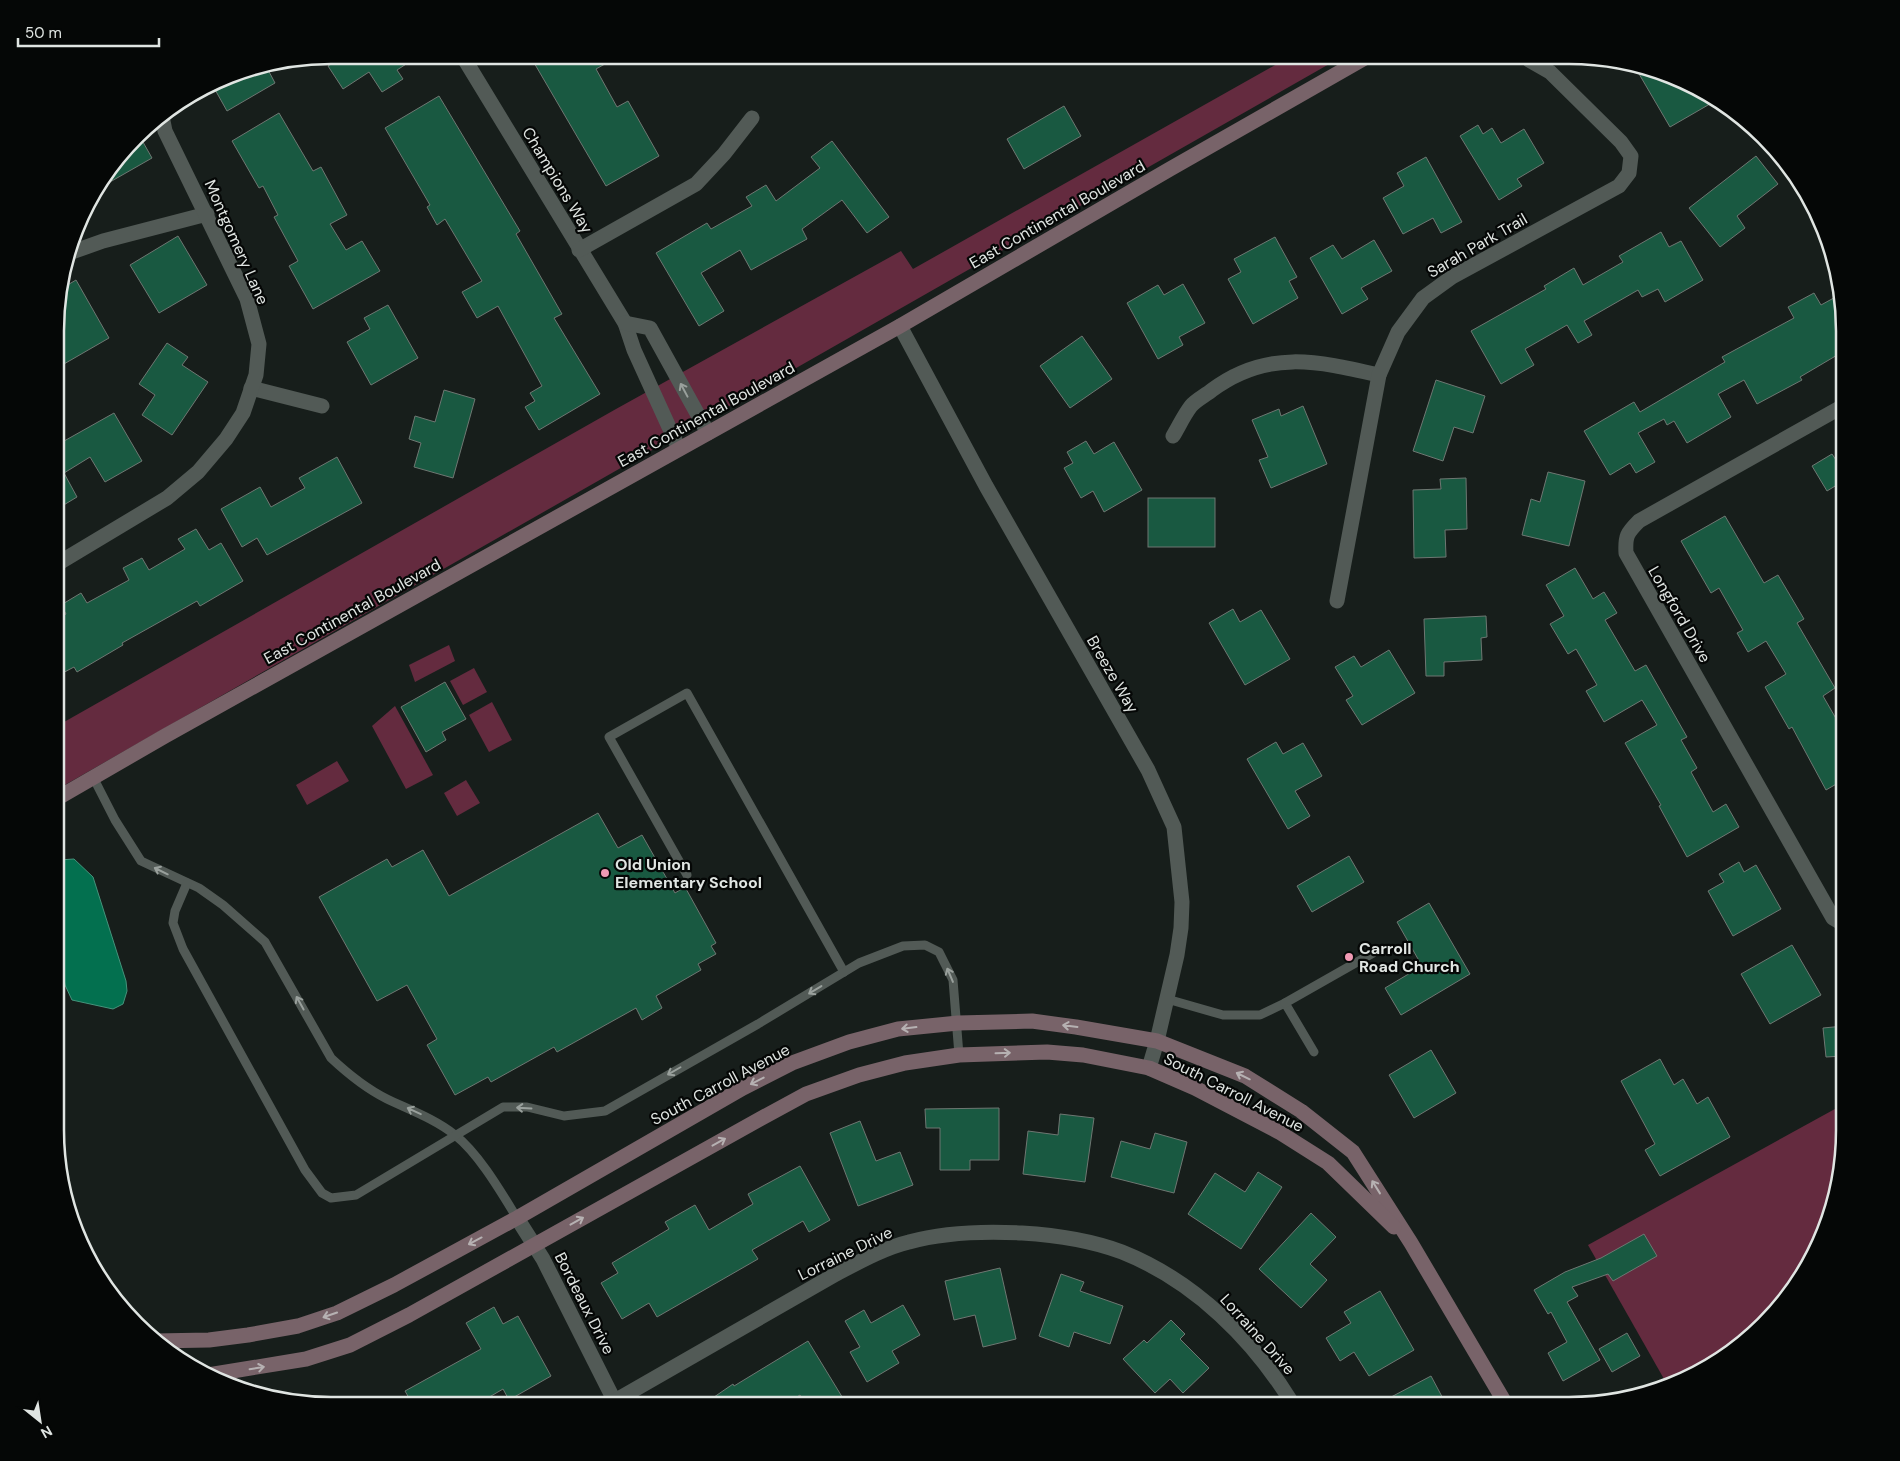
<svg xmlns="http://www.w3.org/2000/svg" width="1900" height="1461" font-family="'DM Sans',sans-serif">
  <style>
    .green { fill: #642b3f }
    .water { fill: #03704f; stroke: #45937b }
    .building { fill: #195941; stroke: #6e7772 }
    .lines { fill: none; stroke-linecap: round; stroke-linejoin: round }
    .lane { stroke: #525a56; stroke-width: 9 }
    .street { stroke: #525a56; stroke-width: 15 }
    .secondary { stroke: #786369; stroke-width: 15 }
    .oneway { stroke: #99a09c }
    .oneway2 { stroke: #b6b1b2 }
    .poi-dot { fill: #f09ab4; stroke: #050706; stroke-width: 2 }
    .labels { text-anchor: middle; stroke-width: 4.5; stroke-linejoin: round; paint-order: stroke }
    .street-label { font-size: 16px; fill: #e0e5e2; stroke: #050706 }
    .poi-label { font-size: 16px; font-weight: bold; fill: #e0e5e2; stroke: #050706; text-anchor: start }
    .rim { fill: none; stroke: #e0e5e2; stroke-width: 2.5 }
  </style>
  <rect width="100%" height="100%" fill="#171e1b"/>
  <g class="green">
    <path d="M1293 55H1345L56 790 57 726 616 409 901 251 913 269Z"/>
    <path d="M449 645 455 661 415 682 409 665Z"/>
    <path d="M474 668 487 692 463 705 450 681Z"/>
    <path d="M492 702 512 740 489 752 469 715Z"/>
    <path d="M395 706 433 775 406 789 372 726Z"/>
    <path d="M337 761 349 781 307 805 296 785Z"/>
    <path d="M466 780 480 803 457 816 444 793Z"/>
    <path d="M1844 1104V1149L1824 1236 1777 1312 1691 1378 1668 1386 1588 1245Z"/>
  </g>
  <path class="water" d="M74 859 93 877 126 981 127 991 123 1004 113 1009 72 1000 65 985 59 944 56 935V864L59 860Z"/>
  <g class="building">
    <path d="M345 55H420L397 70 403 79 382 92 369 72 343 89 328 66Z"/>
    <path d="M543 55H621L596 69 617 107 628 101 659 156 606 186 533 61Z"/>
    <path d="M266 66 275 83 227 111 213 86 242 70Z"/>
    <path d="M1635 67 1675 76 1715 101 1670 127Z"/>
    <path d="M439 96 520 231 516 234 562 314 554 318 600 394 539 430 525 407 535 401 530 393 542 386 498 306 477 318 462 292 482 281 445 219 437 225 427 207 430 205 385 128Z"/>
    <path d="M1064 106 1081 136 1024 169 1007 139Z"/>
    <path d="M279 113 313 171 321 167 347 215 330 224 346 250 362 241 380 271 313 309 289 266 298 261 274 217 278 215 263 186 259 188 232 141Z"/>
    <path d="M1478 125 1483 134 1492 128 1501 143 1524 129 1544 163 1517 179 1522 186 1499 200 1460 136Z"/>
    <path d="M139 135 152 158 96 190 95 189Z"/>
    <path d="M832 141 889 217 867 233 842 200 802 229 807 239 751 270 740 250 701 273 724 311 699 326 656 253 707 223 711 229 752 206 746 197 766 185 776 201 820 168 811 157Z"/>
    <path d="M1756 156 1778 184 1737 216 1745 228 1720 247 1689 208Z"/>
    <path d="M1426 157 1462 222 1441 233 1433 218 1403 234 1383 198 1404 186 1397 173Z"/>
    <path d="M1661 232 1669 247 1681 241 1703 280 1665 302 1658 289 1642 297 1638 290 1584 321 1592 335 1578 343 1567 325 1525 349 1534 365 1501 384 1471 331 1546 289 1544 286 1574 268 1583 285 1623 262 1619 256Z"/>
    <path d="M178 236 207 285 159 313 130 265Z"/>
    <path d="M1275 237 1297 277 1289 281 1298 298 1253 324 1228 279 1241 272 1234 259Z"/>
    <path d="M1374 240 1392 271 1361 288 1368 299 1342 314 1310 258 1333 245 1342 259Z"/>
    <path d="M76 280 109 338 57 368V294L59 290Z"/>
    <path d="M1183 284 1205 323 1179 337 1183 345 1158 359 1127 303 1158 285 1164 295Z"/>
    <path d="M1814 293 1821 305 1841 294 1845 339 1839 342 1844 351 1800 377 1802 380 1757 404 1744 380 1718 394 1731 417 1687 443 1674 421 1667 425 1664 419 1638 433 1655 462 1636 473 1630 463 1610 475 1584 431 1634 402 1640 412 1725 362 1722 357 1794 318 1788 307Z"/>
    <path d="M388 305 418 358 371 385 347 342 370 329 364 318Z"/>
    <path d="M1082 336 1112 379 1070 408 1040 366Z"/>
    <path d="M167 343 188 357 182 365 208 382 172 435 142 415 155 395 139 384Z"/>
    <path d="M1436 380 1485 396 1473 433 1454 427 1443 461 1413 451Z"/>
    <path d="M444 390 475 399 453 478 414 467 421 443 409 439 415 416 435 422Z"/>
    <path d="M1303 406 1327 464 1271 488 1259 460 1268 457 1252 420 1279 409 1281 416Z"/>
    <path d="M114 413 142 461 105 482 90 457 64 473 77 497 57 509V445Z"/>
    <path d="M1086 441 1094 454 1114 442 1142 490 1104 512 1093 491 1081 498 1064 468 1073 463 1067 452Z"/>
    <path d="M1832 454 1838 463 1845 459V480L1827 491 1812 466Z"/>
    <path d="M337 457 362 503 267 555 257 538 242 547 221 509 260 487 271 507 305 488 299 478Z"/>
    <path d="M1548 472 1585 481 1569 546 1522 535 1531 499 1540 502Z"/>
    <path d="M1466 478 1467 529 1445 530 1446 557 1414 558 1413 490 1441 489 1440 479Z"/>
    <rect x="1148" y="498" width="67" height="49"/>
    <path d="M1725 516 1764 583 1778 575 1804 619 1797 623 1835 688 1823 696 1838 722 1845 718V779L1826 790 1792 727 1789 729 1765 687 1786 674 1766 641 1748 652 1737 633 1743 630 1719 588 1711 593 1681 541Z"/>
    <path d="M196 529 209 550 221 543 243 581 200 606 197 601 122 643 123 645 77 672 74 667 57 676V619L66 614 61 605 81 593 87 603 129 580 123 568 142 558 149 570 185 549 178 539Z"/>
    <path d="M1575 568 1593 599 1604 592 1617 613 1605 620 1635 671 1646 665 1687 737 1681 740 1697 768 1691 772 1713 812 1726 804 1739 827 1687 857 1659 806 1661 805 1625 743 1657 725 1642 700 1604 722 1586 691 1597 685 1576 649 1568 654 1550 624 1564 616 1546 585Z"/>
    <path d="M1233 609 1240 622 1261 610 1290 659 1245 685 1209 623Z"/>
    <path d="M1486 616 1487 637 1481 638 1482 660 1444 662V676H1426L1424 619Z"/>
    <path d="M1389 650 1415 693 1362 725 1346 700 1353 696 1335 667 1354 656 1361 667Z"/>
    <path d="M445 682 466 719 442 732 446 740 426 752 401 707Z"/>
    <path d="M1276 742 1283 754 1303 743 1322 776 1295 791 1310 816 1288 829 1247 759Z"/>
    <path d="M598 813 618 848 642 835 675 893 685 887 716 943 711 946 716 954 698 964 701 970 656 996 662 1008 642 1020 636 1008 557 1052 554 1047 491 1082 488 1077 455 1095 427 1045 437 1039 407 985 377 1001 319 897 387 859 392 867 423 850 449 896Z"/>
    <path d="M1349 856 1364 882 1312 912 1297 886Z"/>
    <path d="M1739 862 1744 872 1756 865 1781 909 1733 936 1708 891 1724 882 1719 874Z"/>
    <path d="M1429 903 1470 974 1401 1015 1385 988 1422 966 1397 922Z"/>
    <path d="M1792 945 1821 995 1770 1024 1741 974Z"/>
    <path d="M1844 1026V1056L1826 1057 1823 1028Z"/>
    <path d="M1431 1050 1456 1093 1414 1118 1389 1075Z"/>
    <path d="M1660 1059 1674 1085 1683 1079 1697 1104 1708 1097 1730 1137 1660 1176 1645 1150 1655 1144 1621 1081Z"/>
    <path d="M999 1108V1160H970V1170H940V1128H926L925 1109Z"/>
    <path d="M1060 1114 1094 1118 1085 1182 1023 1174 1028 1131 1058 1135Z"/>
    <path d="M860 1121 876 1161 900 1152 913 1185 858 1206 830 1133Z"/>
    <path d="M1155 1133 1187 1142 1174 1193 1111 1177 1121 1141 1150 1149Z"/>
    <path d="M800 1166 830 1220 809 1232 803 1221 752 1250 758 1259 657 1317 649 1303 622 1319 601 1283 618 1273 612 1263 669 1229 665 1222 695 1205 709 1230 753 1204 748 1194Z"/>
    <path d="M1258 1172 1282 1187 1241 1249 1188 1214 1215 1173 1245 1192Z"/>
    <path d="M1311 1213 1336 1237 1310 1264 1327 1280 1301 1308 1259 1269Z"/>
    <path d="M1644 1234 1657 1256 1613 1281 1608 1274 1572 1287 1578 1296 1567 1302 1600 1360 1563 1381 1548 1353 1567 1342 1551 1312 1548 1314 1534 1290 1565 1272 1601 1258Z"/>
    <path d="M1000 1268 1016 1339 983 1347 975 1315 954 1320 945 1281Z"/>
    <path d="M1061 1274 1084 1282 1080 1291 1123 1306 1110 1344 1074 1332 1069 1347 1039 1336Z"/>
    <path d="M1380 1291 1414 1350 1369 1376 1354 1352 1340 1361 1326 1338 1351 1323 1344 1312Z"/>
    <path d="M903 1305 920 1335 892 1351 899 1363 867 1382 850 1352 860 1347 845 1321 864 1310 871 1323Z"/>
    <path d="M494 1307 503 1324 518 1316 551 1376 509 1400 503 1389 474 1406 413 1405 405 1391 481 1349 466 1323Z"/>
    <path d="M1171 1320 1185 1334 1180 1339 1209 1368 1183 1393 1170 1379 1155 1393 1123 1359 1144 1340 1147 1343Z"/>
    <path d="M1627 1333 1640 1356 1612 1372 1599 1349Z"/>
    <path d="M808 1341 844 1400 834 1406H807L800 1395 782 1406H701L733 1384 734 1386Z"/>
    <path d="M1431 1376 1447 1406H1374Z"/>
  </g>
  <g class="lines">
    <g class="lane">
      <path d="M93 777 115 820 141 861 199 888 223 905 265 942 331 1058C347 1073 367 1089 387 1099 410 1110 435 1119 455 1135 479 1154 501 1192 517 1218"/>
      <path d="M687 875 609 737 687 693 844 972"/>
      <path d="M187 883 175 911 173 923 183 949 305 1170 322 1193 331 1198 356 1195 503 1107H527L564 1116 605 1111 758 1024 859 963 903 946 925 945 939 952 953 980 959 1055"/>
      <path d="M1167 999 1223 1015H1260L1285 1003 1314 1052"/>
      <path d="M1285 1003 1373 953"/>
    </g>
    <g class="street">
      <path d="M462 55 625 323 634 350 679 449"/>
      <path d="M579 250 696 184 724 154 752 118"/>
      <path d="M72 252 103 241 207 214"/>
      <path d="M625 323 650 328 708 433"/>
      <path d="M900 326 986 486 1148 770 1174 827 1182 902 1181 928 1177 955 1157 1041 1149 1068"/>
      <path d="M251 388 322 406"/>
      <path d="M1173 436C1179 426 1184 415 1191 406 1196 400 1206 395 1212 390 1267 349 1318 361 1379 375"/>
      <path d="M57 564 167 498 198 472 226 439 243 413 256 375 259 344 247 299 165 131 162 116"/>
      <path d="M1337 601 1379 375 1398 332 1423 298 1452 277 1619 186 1629 173 1631 156 1621 142 1550 72 1529 60 1526 56"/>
      <path d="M1845 925 1833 918 1626 553C1625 536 1627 533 1639 521L1845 405"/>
      <path d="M517 1218 543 1259 617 1406"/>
      <path d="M606 1406 836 1274C859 1262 884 1248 909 1242 945 1232 984 1231 1022 1233 1055 1235 1090 1240 1122 1252 1195 1281 1254 1340 1294 1406"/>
    </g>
    <g class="secondary">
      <path d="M56 799 165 736 900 326 1170 169 1370 55"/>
      <path d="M155 1341 209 1340 248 1335 298 1326 337 1313 394 1285 517 1218 743 1088 792 1063 849 1042 898 1029 958 1023 1032 1021 1076 1027 1157 1041 1245 1076 1301 1111 1353 1152 1411 1243 1507 1406"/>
      <path d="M208 1375 306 1359 350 1345 409 1315 760 1119 806 1094 859 1075 905 1063 959 1055 1047 1052 1083 1055 1149 1068 1195 1088 1279 1132 1328 1163 1394 1227"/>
    </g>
  </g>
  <defs><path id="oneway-shaft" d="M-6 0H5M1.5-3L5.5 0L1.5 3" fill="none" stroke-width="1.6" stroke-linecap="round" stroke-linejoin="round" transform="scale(1.25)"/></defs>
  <g class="oneway">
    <use href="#oneway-shaft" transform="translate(684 390) rotate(-118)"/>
    <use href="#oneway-shaft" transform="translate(161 871) rotate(-154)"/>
    <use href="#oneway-shaft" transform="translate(950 975) rotate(-113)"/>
    <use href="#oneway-shaft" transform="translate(815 990) rotate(149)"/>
    <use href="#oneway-shaft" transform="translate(300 1003) rotate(-119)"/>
    <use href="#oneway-shaft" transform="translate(674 1071) rotate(150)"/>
    <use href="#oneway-shaft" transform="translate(524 1108) rotate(-177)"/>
    <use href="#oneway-shaft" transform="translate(414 1111) rotate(-155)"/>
  </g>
  <g class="oneway2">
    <use href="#oneway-shaft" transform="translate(1070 1026) rotate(-173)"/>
    <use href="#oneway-shaft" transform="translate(909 1028) rotate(173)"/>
    <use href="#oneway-shaft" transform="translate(1003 1053) rotate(-2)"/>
    <use href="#oneway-shaft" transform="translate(1243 1076) rotate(-154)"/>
    <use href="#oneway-shaft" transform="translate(757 1081) rotate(153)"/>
    <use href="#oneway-shaft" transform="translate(719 1142) rotate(-29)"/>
    <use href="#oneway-shaft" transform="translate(1376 1187) rotate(-122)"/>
    <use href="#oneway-shaft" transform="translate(577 1221) rotate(-29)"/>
    <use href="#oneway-shaft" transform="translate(475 1241) rotate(152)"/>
    <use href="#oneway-shaft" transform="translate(330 1315) rotate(161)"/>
    <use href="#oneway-shaft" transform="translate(257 1368) rotate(-9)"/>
  </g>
  <g class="poi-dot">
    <circle cx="605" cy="873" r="5"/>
    <circle cx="1349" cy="957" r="5"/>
  </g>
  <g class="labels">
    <g class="street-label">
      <text transform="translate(558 180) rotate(59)" y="6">Champions Way</text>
      <text transform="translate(1057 214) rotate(-30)" y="6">East Continental Boulevard</text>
      <text transform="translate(237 242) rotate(66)" y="6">Montgomery Lane</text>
      <text transform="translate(1477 245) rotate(-30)" y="6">Sarah Park Trail</text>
      <text transform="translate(706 414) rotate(-29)" y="6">East Continental Boulevard</text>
      <text transform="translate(352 611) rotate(-29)" y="6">East Continental Boulevard</text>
      <text transform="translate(1680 614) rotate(60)" y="6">Longford Drive</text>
      <text transform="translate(1113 674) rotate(60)" y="6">Breeze Way</text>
      <text transform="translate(720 1084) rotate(-28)" y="6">South Carroll Avenue</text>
      <text transform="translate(1234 1092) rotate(27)" y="6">South Carroll Avenue</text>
      <text transform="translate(845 1253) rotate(-26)" y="6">Lorraine Drive</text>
      <text transform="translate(585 1303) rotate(63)" y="6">Bordeaux Drive</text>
      <text transform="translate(1258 1334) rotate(48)" y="6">Lorraine Drive</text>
    </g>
    <g class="poi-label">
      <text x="615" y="870">Old Union<tspan x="615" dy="18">Elementary School</tspan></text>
      <text x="1359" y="954">Carroll<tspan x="1359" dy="18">Road Church</tspan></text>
    </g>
  </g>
  <path d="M0 0H1900V1461H0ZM331 64H1569A267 267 0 0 1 1836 331V1130A267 267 0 0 1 1569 1397H331A267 267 0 0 1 64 1130V331A267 267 0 0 1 331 64Z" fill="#050706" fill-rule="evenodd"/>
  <path class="rim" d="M331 64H1569A267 267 0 0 1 1836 331V1130A267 267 0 0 1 1569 1397H331A267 267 0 0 1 64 1130V331A267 267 0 0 1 331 64Z"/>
  <g transform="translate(40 1421) rotate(150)" stroke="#050706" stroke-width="4" paint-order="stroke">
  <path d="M0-4L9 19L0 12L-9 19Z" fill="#e0e5e2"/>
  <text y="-8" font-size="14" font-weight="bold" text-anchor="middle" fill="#e0e5e2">N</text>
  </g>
  <path d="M18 38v8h141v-8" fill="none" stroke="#e0e5e2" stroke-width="2.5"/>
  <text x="25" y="38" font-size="15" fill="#e0e5e2" stroke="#050706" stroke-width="4" paint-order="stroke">50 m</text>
</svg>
